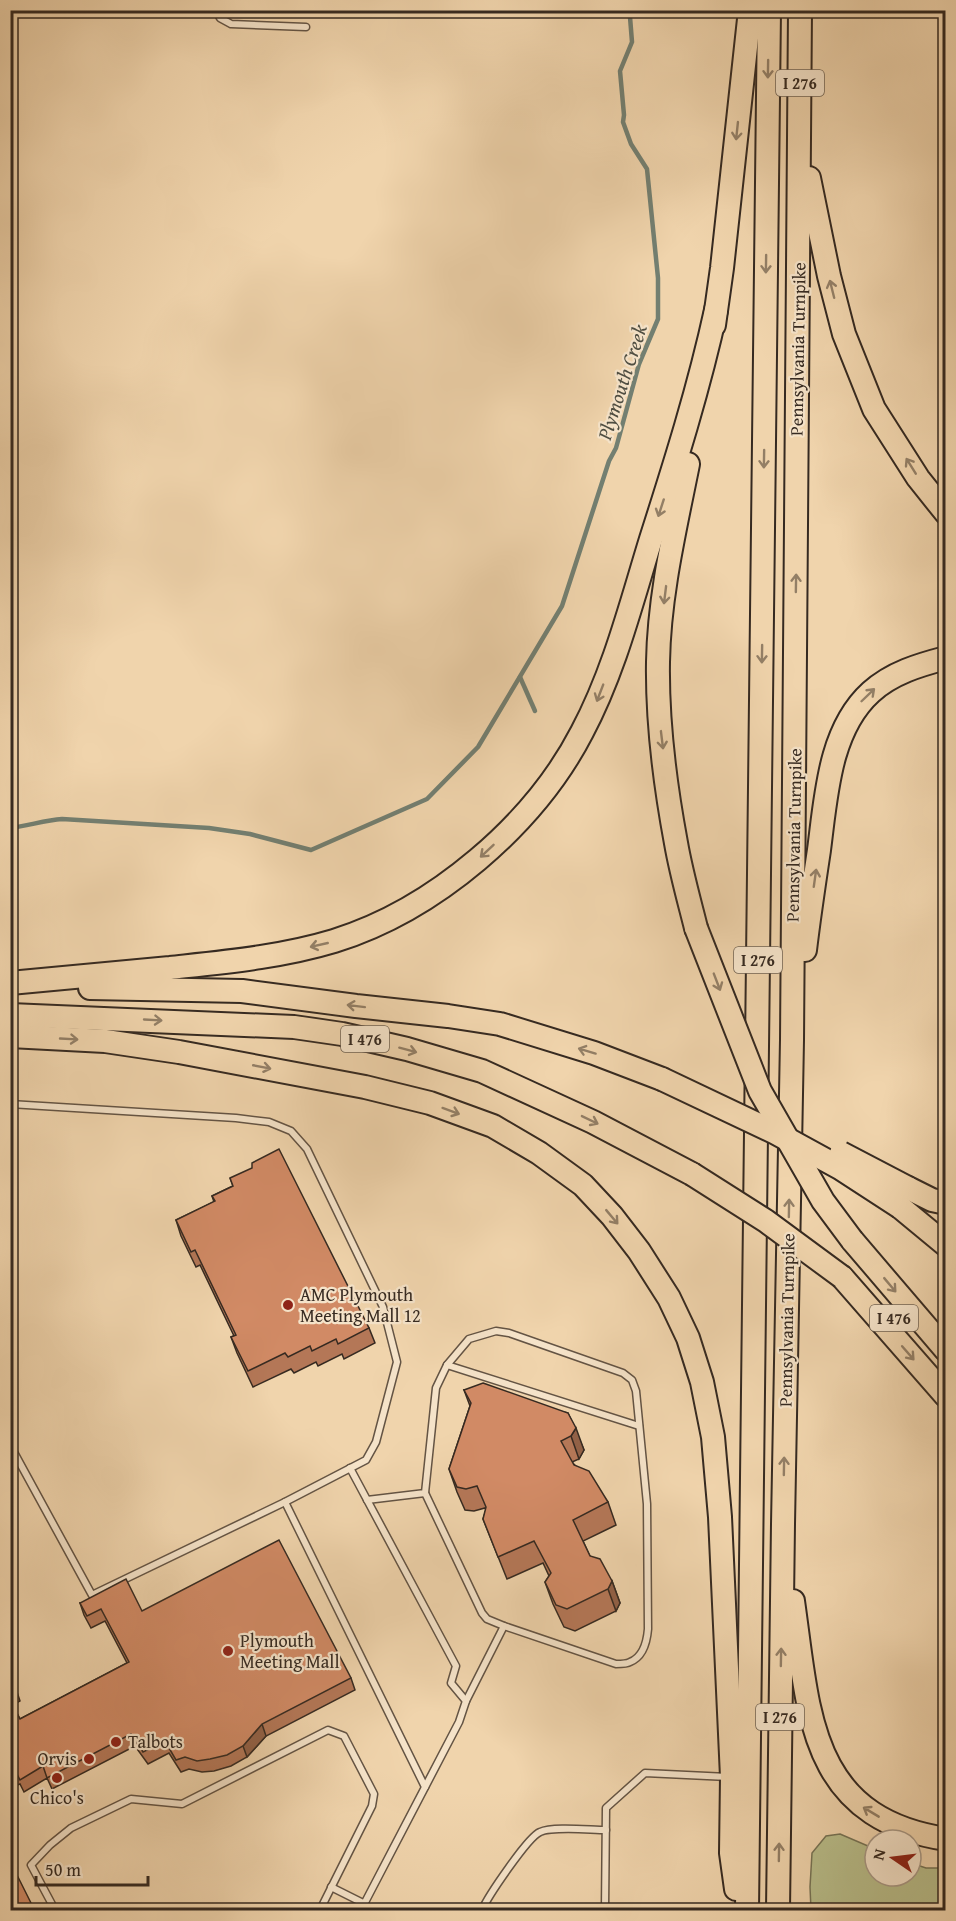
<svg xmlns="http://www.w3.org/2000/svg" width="956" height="1921" font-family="'Gentium Book Plus',serif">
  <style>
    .green { fill: #b8bd8a; stroke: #777456; stroke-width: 1.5 }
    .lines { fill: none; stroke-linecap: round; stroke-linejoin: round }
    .stream { stroke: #737f71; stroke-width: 4.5 }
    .service-casing { stroke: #645444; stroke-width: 9 }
    .motorway-casing { stroke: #362a21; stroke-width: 26 }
    .service { stroke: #f5e3c9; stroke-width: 6 }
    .motorway { stroke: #f0d4ac; stroke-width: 22 }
    .motorway-bridge-casing { stroke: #362a21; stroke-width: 26; stroke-linecap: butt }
    .motorway-bridge { stroke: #f0d4ac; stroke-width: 22 }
    .wall { fill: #b47757; stroke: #362a21; stroke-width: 1.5 }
    .shaded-wall { fill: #926147; stroke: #362a21; stroke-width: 1.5 }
    .building { fill: #d18a65; stroke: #362a21; stroke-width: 1.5 }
    .oneway { stroke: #937f66 }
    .poi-dot { fill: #8f2418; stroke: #f5e3c9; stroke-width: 2 }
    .labels { text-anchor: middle; stroke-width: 4.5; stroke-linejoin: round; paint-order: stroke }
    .shield { fill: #f5e3c9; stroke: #6f6253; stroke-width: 1.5 }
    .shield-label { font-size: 16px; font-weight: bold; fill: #362a21 }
    .street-label { font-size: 18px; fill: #362a21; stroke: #f5e3c9 }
    .poi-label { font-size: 18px; fill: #362a21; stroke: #f5e3c9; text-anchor: start }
    .water-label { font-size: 20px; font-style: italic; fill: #4f4e42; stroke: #f5e3c9 }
  </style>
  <rect width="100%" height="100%" fill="#f0d4ac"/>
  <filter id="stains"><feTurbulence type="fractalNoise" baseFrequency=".00333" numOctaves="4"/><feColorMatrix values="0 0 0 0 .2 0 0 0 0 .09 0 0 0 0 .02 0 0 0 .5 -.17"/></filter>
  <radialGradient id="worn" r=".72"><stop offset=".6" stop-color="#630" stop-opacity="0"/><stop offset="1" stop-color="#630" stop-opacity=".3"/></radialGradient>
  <path class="green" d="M840 1834 875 1849V1876H911V1863L926 1868H945V1910H811L810 1887 812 1853 826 1836Z"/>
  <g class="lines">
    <g class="stream">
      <path d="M520 677 535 711"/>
      <path d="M10 828C28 826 45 820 62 819L209 828 250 834 311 850 427 799 478 747 562 606 609 461 616 448 639 364 658 319V278L647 169 631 144 623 122 624 115 620 71 632 42 630 17 628 10"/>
    </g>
    <defs>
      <g id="service">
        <path d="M216 10 220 18 231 24 306 27"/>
        <path d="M10 1104 236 1118 269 1122 291 1131 307 1149 383 1307 397 1362 376 1442 366 1460 285 1502 425 1787"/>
        <path d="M447 1365 639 1426"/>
        <path d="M10 1445 92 1595 285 1502"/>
        <path d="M350 1468 456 1666 451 1683 466 1701 459 1722 361 1910"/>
        <path d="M425 1493 482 1613 487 1619 504 1626"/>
        <path d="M367 1500 425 1493 436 1388 447 1365 469 1339 496 1331 509 1333 623 1373 632 1380 636 1391 647 1504 648 1629C647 1641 643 1657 630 1662 627 1664 620 1664 616 1664L504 1626 466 1701"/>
        <path d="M331 1887 365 1904"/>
        <path d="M55 1910 31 1865 50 1845 71 1828 131 1799 182 1804 328 1730 344 1736 374 1794 372 1806 320 1910"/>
        <path d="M482 1910C488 1896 528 1837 540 1832 553 1826 590 1830 606 1830"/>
        <path d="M605 1910 606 1808 645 1773 728 1777"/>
      </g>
      <g id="motorway">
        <path d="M809 178 829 276 844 334 874 409 918 478 946 513"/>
        <path d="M714 325 722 268 750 10"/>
        <path d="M688 464C675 529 659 596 658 662 657 722 665 784 676 843 681 872 689 900 696 928"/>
        <path d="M805 950C809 916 814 883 819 850 826 797 829 730 871 692 892 673 919 665 946 658"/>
        <path d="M10 983C64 978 117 973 170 968 225 962 281 957 334 941 434 910 534 825 582 732 614 672 631 604 651 539 675 464 699 388 716 310"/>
        <path d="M90 988 242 991 356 1006 448 1016 500 1024 594 1053 662 1079"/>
        <path d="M10 1015 294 1027 342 1034 407 1049 482 1071 593 1122 692 1174"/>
        <path d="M10 1036 105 1041 179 1052 365 1087 430 1103 493 1126 539 1153 583 1185 612 1216 639 1251 669 1298 688 1338 702 1382 713 1437 720 1517 732 1777 731 1853 736 1889"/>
        <path d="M908 1188 932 1200 946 1203"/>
        <path d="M900 1207 946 1245"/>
        <path d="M852 1240 946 1350"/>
        <path d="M842 1277 946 1396"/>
        <path d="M793 1601C809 1712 808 1818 946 1839"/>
        <path d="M747 1910 769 10"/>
        <path d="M778 1910 783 1524 792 1040 800 10"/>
      </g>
    </defs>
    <use href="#service" class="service-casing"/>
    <use href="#motorway" class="motorway-casing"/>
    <use href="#service" class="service"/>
    <use href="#motorway" class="motorway"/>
    <defs>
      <g id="motorway-bridge">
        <path d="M696 928 760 1091 823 1201 852 1240"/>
        <path d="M662 1079 776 1133 840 1168 900 1207"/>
        <path d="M841 1153 908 1188"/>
        <path d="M692 1174 766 1221 842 1277"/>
      </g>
    </defs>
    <use href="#motorway-bridge" class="motorway-bridge-casing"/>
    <use href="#motorway-bridge" class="motorway-bridge"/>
  </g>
  <g class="wall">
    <path d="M230 1178 369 1328 375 1343 344 1359 342 1354 318 1366 316 1362 294 1373 291 1369 253 1387 237 1353 231 1337 234 1336 200 1265 196 1267 181 1236 176 1220 214 1202 212 1196 233 1186Z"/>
    <path d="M464 1390 568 1413 584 1450 579 1459 572 1462 608 1502 616 1525 583 1541 590 1556 612 1581 620 1603 616 1611 575 1631 564 1627 553 1604 545 1582 549 1576 543 1563 507 1579 483 1519 486 1510 485 1508 474 1511 465 1510 457 1492 449 1469 470 1406Z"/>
    <path d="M80 1603 142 1611 351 1678 355 1690 266 1736 247 1757 231 1766 214 1771 202 1772 189 1769 181 1772 169 1753 148 1764 135 1746 52 1789 47 1778 24 1792 20 1784 10 1788V1678L16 1689 20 1701 13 1705 20 1719 127 1663 105 1621 91 1628 84 1615Z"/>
  </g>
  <g class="shaded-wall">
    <path d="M576 1428 584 1450 579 1459 571 1436Z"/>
    <path d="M612 1581 620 1603 616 1611 608 1589Z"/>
    <path d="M262 1724 266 1736 247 1757 243 1746Z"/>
  </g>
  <g class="building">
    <path d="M279 1149 369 1328 338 1344 336 1339 312 1351 310 1346 288 1357 285 1353 248 1371 231 1337 236 1335 195 1250 191 1252 176 1220 215 1201 212 1196 233 1186 230 1178 252 1168V1163Z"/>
    <path d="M483 1383 568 1413 576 1428 571 1436 561 1441 574 1465 589 1471 608 1502 573 1520 590 1556 600 1559 612 1581 608 1589 567 1609 556 1605 545 1582 551 1573 534 1541 498 1557 483 1519 486 1507 477 1486 466 1489 457 1487 449 1469 471 1403 464 1390Z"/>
    <path d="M279 1540 351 1678 262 1724 243 1746 227 1755 210 1759 197 1761 185 1757 176 1760 165 1741 143 1752 131 1734 47 1778 43 1766 20 1780 16 1772 10 1775V1700L20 1719 129 1662 101 1609 87 1616 80 1603 126 1579 142 1611Z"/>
    <path d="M10 1678 16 1689 10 1692Z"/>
    <path d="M18 1877 35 1911H10V1881Z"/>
  </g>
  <defs><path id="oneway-shaft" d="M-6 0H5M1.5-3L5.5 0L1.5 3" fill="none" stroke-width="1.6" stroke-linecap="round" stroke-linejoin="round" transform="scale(1.5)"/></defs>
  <g class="oneway">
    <use href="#oneway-shaft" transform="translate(768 69) rotate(91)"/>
    <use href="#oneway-shaft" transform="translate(737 131) rotate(96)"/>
    <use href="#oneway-shaft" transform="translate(766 264) rotate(91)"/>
    <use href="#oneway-shaft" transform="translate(832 289) rotate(-104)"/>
    <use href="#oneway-shaft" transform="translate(764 459) rotate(91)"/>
    <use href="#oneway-shaft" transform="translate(911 466) rotate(-122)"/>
    <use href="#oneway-shaft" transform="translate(661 508) rotate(108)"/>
    <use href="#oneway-shaft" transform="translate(796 583) rotate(-89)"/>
    <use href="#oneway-shaft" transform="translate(665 595) rotate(97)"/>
    <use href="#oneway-shaft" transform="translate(762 654) rotate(91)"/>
    <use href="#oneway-shaft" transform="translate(600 693) rotate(111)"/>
    <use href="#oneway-shaft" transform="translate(868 695) rotate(-44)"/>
    <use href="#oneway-shaft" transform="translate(662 740) rotate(83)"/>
    <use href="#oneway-shaft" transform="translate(487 851) rotate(137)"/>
    <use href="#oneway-shaft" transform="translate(815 878) rotate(-82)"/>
    <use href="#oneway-shaft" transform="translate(319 945) rotate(167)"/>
    <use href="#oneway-shaft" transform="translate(717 982) rotate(69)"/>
    <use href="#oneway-shaft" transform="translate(356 1006) rotate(-173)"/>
    <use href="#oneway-shaft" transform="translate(153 1020) rotate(3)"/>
    <use href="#oneway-shaft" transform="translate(69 1039) rotate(3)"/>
    <use href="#oneway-shaft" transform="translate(408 1050) rotate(15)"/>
    <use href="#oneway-shaft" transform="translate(587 1051) rotate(-163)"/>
    <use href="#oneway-shaft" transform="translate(262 1067) rotate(11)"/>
    <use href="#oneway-shaft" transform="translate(451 1111) rotate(20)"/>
    <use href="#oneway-shaft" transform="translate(590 1120) rotate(26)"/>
    <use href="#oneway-shaft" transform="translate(789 1208) rotate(-89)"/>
    <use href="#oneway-shaft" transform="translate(612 1217) rotate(50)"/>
    <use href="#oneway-shaft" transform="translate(890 1285) rotate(50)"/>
    <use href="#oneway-shaft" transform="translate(908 1353) rotate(49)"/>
    <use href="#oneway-shaft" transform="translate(784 1466) rotate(-89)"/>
    <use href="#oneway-shaft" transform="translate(781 1657) rotate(-89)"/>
    <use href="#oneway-shaft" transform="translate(871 1812) rotate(-149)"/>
    <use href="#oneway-shaft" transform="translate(779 1852) rotate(-89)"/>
  </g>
  <g class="poi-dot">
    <circle cx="288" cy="1305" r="6"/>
    <circle cx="228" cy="1651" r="6"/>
    <circle cx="116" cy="1742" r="6"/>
    <circle cx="89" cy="1759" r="6"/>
    <circle cx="57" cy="1778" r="6"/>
  </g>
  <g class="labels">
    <g class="shield">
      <rect x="776" y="70" width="48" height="26" rx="4.5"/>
      <rect x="734" y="947" width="48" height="26" rx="4.5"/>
      <rect x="341" y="1026" width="48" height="26" rx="4.5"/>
      <rect x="870" y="1305" width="48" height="26" rx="4.5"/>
      <rect x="756" y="1704" width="48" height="26" rx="4.5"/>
    </g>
    <g class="shield-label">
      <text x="800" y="89">I 276</text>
      <text x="758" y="966">I 276</text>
      <text x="365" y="1045">I 476</text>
      <text x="894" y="1324">I 476</text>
      <text x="780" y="1723">I 276</text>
    </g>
    <g class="street-label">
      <text transform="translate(798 349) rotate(-89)" y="6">Pennsylvania Turnpike</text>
      <text transform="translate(794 835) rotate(-89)" y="6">Pennsylvania Turnpike</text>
      <text transform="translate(787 1320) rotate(-89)" y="6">Pennsylvania Turnpike</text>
    </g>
    <g class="poi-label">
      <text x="300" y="1301">AMC Plymouth<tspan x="300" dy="21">Meeting Mall 12</tspan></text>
      <text x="240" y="1647">Plymouth<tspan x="240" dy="21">Meeting Mall</tspan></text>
      <text x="128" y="1748">Talbots</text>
      <text x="77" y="1765" text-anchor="end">Orvis</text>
      <text x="57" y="1804" text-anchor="middle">Chico's</text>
    </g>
    <g class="water-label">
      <text transform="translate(622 382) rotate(-72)" y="7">Plymouth Creek</text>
    </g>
  </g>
  <rect width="956" height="1921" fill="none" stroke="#f0d4ac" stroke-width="36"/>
  <rect x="12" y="12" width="932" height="1897" fill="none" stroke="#362a21" stroke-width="3"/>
  <rect x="18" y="18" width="920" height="1885" fill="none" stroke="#362a21" stroke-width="1.5"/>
  <g transform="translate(893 1858) rotate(284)"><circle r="28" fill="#f5e3c9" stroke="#a99986" stroke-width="1.5"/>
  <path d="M0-4.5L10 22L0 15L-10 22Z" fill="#8f2418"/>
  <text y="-9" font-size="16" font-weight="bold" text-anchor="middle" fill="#362a21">N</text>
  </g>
  <path d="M36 1876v9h112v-9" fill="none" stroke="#362a21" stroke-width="3"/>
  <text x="45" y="1876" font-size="18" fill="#362a21" stroke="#f5e3c9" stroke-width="4.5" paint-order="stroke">50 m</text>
  <rect width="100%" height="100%" filter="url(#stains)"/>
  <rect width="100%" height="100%" fill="url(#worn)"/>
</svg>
